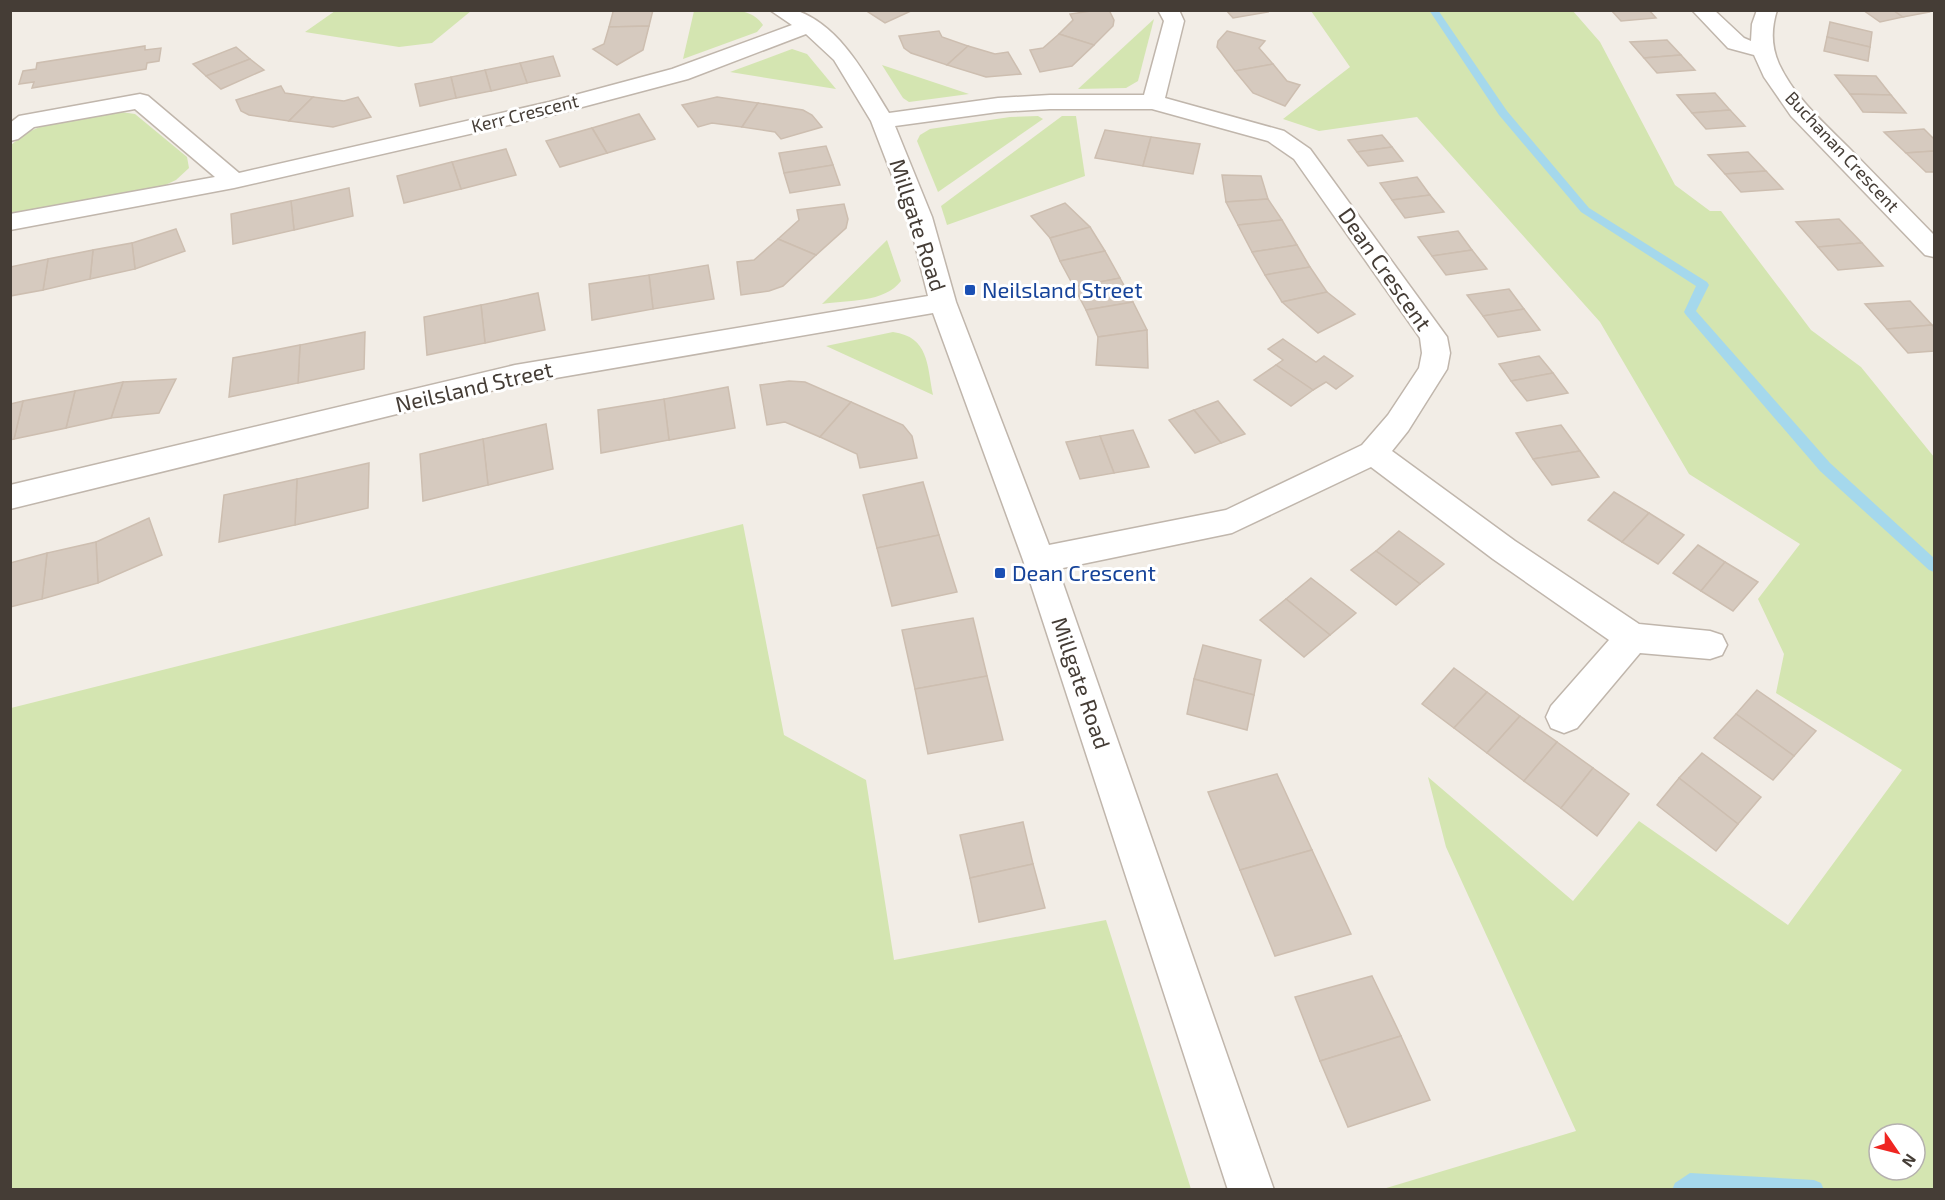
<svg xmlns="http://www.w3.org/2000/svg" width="1945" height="1200" font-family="'Exo 2',sans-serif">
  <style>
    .green { fill: #d4e5b1; fill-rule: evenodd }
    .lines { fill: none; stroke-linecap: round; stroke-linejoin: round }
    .stream { fill: #a5d8ec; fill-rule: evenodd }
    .building { fill: #d6cabf; stroke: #cdbeb0; stroke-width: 1.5 }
    .minor-casing { stroke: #c0b6ac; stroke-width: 3 }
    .minor { fill: #fff; fill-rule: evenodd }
    .transit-dot { fill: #1a4fb4; stroke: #fff; stroke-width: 2 }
    .labels { text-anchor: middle; stroke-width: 6; stroke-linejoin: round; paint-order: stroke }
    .far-street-label { font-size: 18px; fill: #453d36; stroke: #fff }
    .street-label { font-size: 22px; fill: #453d36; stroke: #fff }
    .transit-label { font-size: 22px; fill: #164399; stroke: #fff; text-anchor: start }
  </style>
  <rect width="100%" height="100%" fill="#f2ede6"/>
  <g class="green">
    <path d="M335 11V10L471 11 432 43 399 47 305 32Z"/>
    <path d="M694 11C716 10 750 4 763 25L757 32 683 59Z"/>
    <path d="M1311 11H1573L1600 42 1675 185 1710 211H1721L1811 330 1861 367 1934 457V1189H1383L1576 1131 1446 847 1428 777 1573 901 1639 821 1788 925 1902 770 1776 693 1784 654 1758 599 1800 544 1689 474 1600 322 1417 117 1319 131 1283 119 1350 67ZM1879 1134H1915V1170H1879Z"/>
    <path d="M1154 19 1138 81 1126 88 1078 89Z"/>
    <path d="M792 49 807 54 836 89 730 72Z"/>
    <path d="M882 65 969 94 909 102 903 98Z"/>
    <path d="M121 112 135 114 187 157 189 168 176 180 159 188 11 215V145L26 133 42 126Z"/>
    <path d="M1038 116 1043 119 938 192 917 141 920 135 930 129 1010 117Z"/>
    <path d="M1062 116H1076L1085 176 947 225 941 206Z"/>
    <path d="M887 240 901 281C884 303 848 300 822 304Z"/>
    <path d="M893 332C929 337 927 365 933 395L826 346Z"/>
    <path d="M743 524 784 735 866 780 894 960 1106 920 1191 1189H11V708Z"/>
  </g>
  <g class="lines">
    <g class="stream">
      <path d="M1429 10H1438L1507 111 1589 208 1707 282 1709 285 1696 311 1830 463 1934 558V572L1929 570 1820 471 1686 315 1684 312 1696 286 1581 212 1499 115Z"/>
      <path d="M1690 1173 1814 1180 1821 1183 1824 1190H1672L1675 1183Z"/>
    </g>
  </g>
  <g class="building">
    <path d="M611 10H653L649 26 609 27 613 12Z"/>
    <path d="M865 10H913L885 23Z"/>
    <path d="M1098 10H1109L1114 20 1113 26 1094 45 1059 34 1073 20 1070 14Z"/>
    <path d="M1226 10H1267L1268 12 1233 18Z"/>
    <path d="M1611 10H1649L1656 18 1621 21Z"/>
    <path d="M1863 10H1893L1903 17 1880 22Z"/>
    <path d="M1893 10H1926L1929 12 1903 17Z"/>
    <path d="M1830 22 1872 32 1870 47 1827 37Z"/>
    <path d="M649 26 643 50 617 65 593 49 604 44 609 27Z"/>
    <path d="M939 31 942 37 968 46 947 65 911 53 904 48 899 36Z"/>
    <path d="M1227 31 1265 41 1259 48 1273 64 1235 71 1217 47 1218 41Z"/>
    <path d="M1059 34 1094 45 1072 66 1040 72 1030 50 1043 48Z"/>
    <path d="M1827 37 1870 47 1868 61 1824 51Z"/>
    <path d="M1667 40 1681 55 1644 58 1630 42Z"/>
    <path d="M145 46V50L161 48 159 61 147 63 146 69 32 88 34 82 19 84 23 71 36 69 37 63Z"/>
    <path d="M968 46 995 54 1008 52 1021 74 986 77 947 65Z"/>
    <path d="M236 47 250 59 206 76 193 64Z"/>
    <path d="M1681 55 1695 70 1657 73 1644 58Z"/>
    <path d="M553 56 560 76 527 83 520 63Z"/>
    <path d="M250 59 264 70 221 89 206 76Z"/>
    <path d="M520 63 527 83 491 91 485 70Z"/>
    <path d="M1273 64 1287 81 1300 85 1285 106 1253 93 1235 71Z"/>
    <path d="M485 70 491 91 456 98 451 77Z"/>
    <path d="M1835 75 1876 76 1891 95 1850 94Z"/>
    <path d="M451 77 456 98 420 106 415 84Z"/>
    <path d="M281 86 285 93 313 97 289 121 249 115 241 111 236 100Z"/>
    <path d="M1715 93 1730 110 1692 113 1677 95Z"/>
    <path d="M1850 94 1891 95 1906 113 1863 112Z"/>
    <path d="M313 97 344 101 358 97 371 117 333 127 289 121Z"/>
    <path d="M717 97 758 103 742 127 712 123 698 127 682 105Z"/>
    <path d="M758 103 803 110 812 115 822 127 781 139 775 132 742 127Z"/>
    <path d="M1730 110 1745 126 1706 129 1692 113Z"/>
    <path d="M639 114 655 139 607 153 592 128Z"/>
    <path d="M592 128 607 153 560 167 546 141Z"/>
    <path d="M1924 129 1934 139V151L1906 153 1884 132Z"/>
    <path d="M1105 130 1151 137 1143 166 1095 158Z"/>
    <path d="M1382 135 1392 147 1357 152 1348 140Z"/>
    <path d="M1151 137 1200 144 1193 174 1143 166Z"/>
    <path d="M826 146 833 165 784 173 779 153Z"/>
    <path d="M1392 147 1403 161 1368 166 1357 152Z"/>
    <path d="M506 149 516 175 461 189 452 162Z"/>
    <path d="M1934 151V172H1926L1906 153Z"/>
    <path d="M1748 152 1766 171 1725 174 1708 155Z"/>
    <path d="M452 162 461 189 404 203 397 176Z"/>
    <path d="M833 165 840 185 790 193 784 173Z"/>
    <path d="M1766 171 1783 189 1741 192 1725 174Z"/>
    <path d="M1222 175 1261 176 1268 199 1226 202Z"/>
    <path d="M1417 177 1430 195 1392 200 1380 183Z"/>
    <path d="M349 188 353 216 294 230 291 201Z"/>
    <path d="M1430 195 1444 212 1405 218 1392 200Z"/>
    <path d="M1268 199 1282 220 1238 225 1226 202Z"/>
    <path d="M291 201 294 230 233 244 231 214Z"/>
    <path d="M1065 203 1090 227 1050 238 1031 216Z"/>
    <path d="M844 204 848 219 846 228 816 255 778 239 799 220 797 210Z"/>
    <path d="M1839 219 1862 243 1818 247 1796 222Z"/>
    <path d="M1282 220 1297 245 1252 252 1238 225Z"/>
    <path d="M1090 227 1105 251 1060 261 1050 238Z"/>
    <path d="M176 229 185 251 135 269 132 243Z"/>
    <path d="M1458 231 1472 250 1432 256 1418 237Z"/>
    <path d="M778 239 816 255 783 286 769 291 741 295 737 262 754 260Z"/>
    <path d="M132 243 135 269 90 279 93 250Z"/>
    <path d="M1862 243 1883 266 1838 270 1818 247Z"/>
    <path d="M1297 245 1310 267 1265 275 1252 252Z"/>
    <path d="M93 250 90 279 43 290 48 259Z"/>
    <path d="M1472 250 1487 269 1446 275 1432 256Z"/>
    <path d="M1105 251 1120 278 1074 287 1060 261Z"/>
    <path d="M48 259 43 290 10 296V267Z"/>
    <path d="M708 265 714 299 653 309 649 275Z"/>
    <path d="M1310 267 1327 292 1282 302 1265 275Z"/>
    <path d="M649 275 653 309 592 320 589 284Z"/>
    <path d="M1120 278 1133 302 1086 310 1074 287Z"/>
    <path d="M1509 289 1524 309 1483 316 1467 295Z"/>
    <path d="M1327 292 1355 314 1318 333 1282 302Z"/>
    <path d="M538 293 545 330 485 343 481 305Z"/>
    <path d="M1910 301 1932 325 1887 329 1865 304Z"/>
    <path d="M1133 302 1147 330 1098 337 1086 310Z"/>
    <path d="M481 305 485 343 427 355 424 317Z"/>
    <path d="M1524 309 1540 330 1498 337 1483 316Z"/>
    <path d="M1932 325 1934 327V351L1908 353 1887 329Z"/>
    <path d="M1147 330 1148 368 1096 365 1098 337Z"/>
    <path d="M365 332 364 369 298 383 300 345Z"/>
    <path d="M1283 339 1316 362 1324 356 1353 376 1336 389 1326 382 1313 390 1276 365 1283 360 1268 349Z"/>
    <path d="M300 345 298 383 229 397 233 358Z"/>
    <path d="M1539 356 1553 373 1511 381 1499 364Z"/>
    <path d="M1276 365 1313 390 1291 406 1254 380Z"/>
    <path d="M1553 373 1568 393 1527 401 1511 381Z"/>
    <path d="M176 379 159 413 111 418 123 382Z"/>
    <path d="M789 381 805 382 851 402 820 437 785 422 767 425 760 385Z"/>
    <path d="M123 382 111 418 66 428 75 391Z"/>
    <path d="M728 387 735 428 669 440 664 399Z"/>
    <path d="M75 391 66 428 14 439 23 401Z"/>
    <path d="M664 399 669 440 601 453 598 410Z"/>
    <path d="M23 401 14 439 10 440V404Z"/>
    <path d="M1218 401 1245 434 1221 443 1194 410Z"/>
    <path d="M851 402 903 425 912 436 917 458 860 468 857 454 820 437Z"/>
    <path d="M1194 410 1221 443 1195 453 1169 420Z"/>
    <path d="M546 424 553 469 488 485 483 439Z"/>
    <path d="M1561 425 1580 451 1533 459 1516 433Z"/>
    <path d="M1133 430 1149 467 1114 473 1100 436Z"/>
    <path d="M1100 436 1114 473 1080 479 1066 442Z"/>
    <path d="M483 439 488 485 423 501 420 454Z"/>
    <path d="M1580 451 1599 477 1552 485 1533 459Z"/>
    <path d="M369 463 368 508 295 525 297 479Z"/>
    <path d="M297 479 295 525 219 542 224 495Z"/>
    <path d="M923 482 939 535 877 548 863 495Z"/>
    <path d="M1614 492 1649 513 1622 542 1588 520Z"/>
    <path d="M1649 513 1684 535 1658 564 1622 542Z"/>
    <path d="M149 518 162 555 98 583 96 542Z"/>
    <path d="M1399 531 1444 564 1420 584 1376 551Z"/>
    <path d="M939 535 957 592 892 606 877 548Z"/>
    <path d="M96 542 98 583 42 599 47 553Z"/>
    <path d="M1698 545 1725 562 1701 591 1673 573Z"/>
    <path d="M1376 551 1420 584 1396 605 1351 570Z"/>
    <path d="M47 553 42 599 10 607V563Z"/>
    <path d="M1725 562 1758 582 1733 611 1701 591Z"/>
    <path d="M1311 578 1356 613 1330 635 1286 599Z"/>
    <path d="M1286 599 1330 635 1304 657 1260 620Z"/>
    <path d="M973 618 987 676 915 689 902 630Z"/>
    <path d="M1203 645 1261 660 1254 695 1194 679Z"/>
    <path d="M1454 668 1487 692 1454 728 1422 704Z"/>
    <path d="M987 676 1003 740 928 754 915 689Z"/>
    <path d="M1194 679 1254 695 1247 730 1187 714Z"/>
    <path d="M1757 690 1816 731 1794 756 1736 714Z"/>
    <path d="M1487 692 1520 716 1487 753 1454 728Z"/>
    <path d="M1736 714 1794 756 1773 780 1714 738Z"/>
    <path d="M1520 716 1557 742 1524 781 1487 753Z"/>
    <path d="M1557 742 1593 768 1561 808 1524 781Z"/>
    <path d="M1702 753 1761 797 1738 824 1679 778Z"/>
    <path d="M1593 768 1629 794 1597 836 1561 808Z"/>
    <path d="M1277 774 1312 850 1240 870 1208 792Z"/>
    <path d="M1679 778 1738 824 1716 851 1657 805Z"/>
    <path d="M1023 822 1033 864 970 878 960 835Z"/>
    <path d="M1312 850 1351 934 1275 956 1240 870Z"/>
    <path d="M1033 864 1045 908 979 922 970 878Z"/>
    <path d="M1372 976 1401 1036 1320 1061 1295 997Z"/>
    <path d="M1401 1036 1430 1100 1348 1127 1320 1061Z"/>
  </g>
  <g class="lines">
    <defs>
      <g id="minor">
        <path d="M770 10C778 10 790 9 798 11 841 27 866 76 889 113L998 98 1050 95H1144L1164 21 1158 10H1179L1184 21 1165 98 1284 131 1310 149 1447 337 1450 353 1447 369 1408 431 1392 451 1515 541 1639 624 1710 631 1722 635 1727 645 1722 655 1710 659 1640 653 1577 728 1564 733 1551 728 1546 717 1551 706 1609 640 1493 559 1371 467 1232 533 1058 569 1274 1190H1228L1023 560 933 313 515 385 10 509V485L515 365 928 296 908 217 871 121 834 60 806 34 688 79 552 115 234 188 10 230V214L215 177 135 109 34 127 18 139 10 141V123L19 116 140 94 148 96 239 173 549 102 672 69 792 25ZM1050 109H1152L1268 141 1294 159 1420 338 1422 353 1419 368 1388 415 1362 445 1226 510 1049 545 956 302 932 217 895 126 998 112Z"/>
        <path d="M1692 10H1714L1744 38 1751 41 1752 24 1757 10H1777C1771 29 1771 46 1779 64 1795 98 1824 123 1850 149 1878 178 1906 206 1934 235V257L1925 255 1791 116 1764 77 1754 55 1728 48Z"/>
      </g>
    </defs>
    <use href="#minor" class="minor-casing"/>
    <use href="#minor" class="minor"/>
  </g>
  <g class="transit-dot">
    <rect x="964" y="284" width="12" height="12" rx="3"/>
    <rect x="994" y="567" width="12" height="12" rx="3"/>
  </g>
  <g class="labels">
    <g class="far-street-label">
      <text transform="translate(525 114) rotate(-14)" y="6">Kerr Crescent</text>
      <text transform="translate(1842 152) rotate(47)" y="6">Buchanan Crescent</text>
    </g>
    <g class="street-label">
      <text transform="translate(918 225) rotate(72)" y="8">Millgate Road</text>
      <text transform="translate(1385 269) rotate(55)" y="8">Dean Crescent</text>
      <text transform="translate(474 387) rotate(-13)" y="8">Neilsland Street</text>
      <text transform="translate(1081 683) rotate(71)" y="8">Millgate Road</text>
    </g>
    <g class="transit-label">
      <text x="982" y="298">Neilsland Street</text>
      <text x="1012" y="581">Dean Crescent</text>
    </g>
  </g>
  <rect width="1945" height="1200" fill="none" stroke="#453d36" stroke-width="24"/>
  <g transform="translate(1897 1152) rotate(125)"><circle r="28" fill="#ffffff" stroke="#b5b1af" stroke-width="1.5"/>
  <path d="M0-4.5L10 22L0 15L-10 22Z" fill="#ef2521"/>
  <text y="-9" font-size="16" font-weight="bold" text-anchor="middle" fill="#453d36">N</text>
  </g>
</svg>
